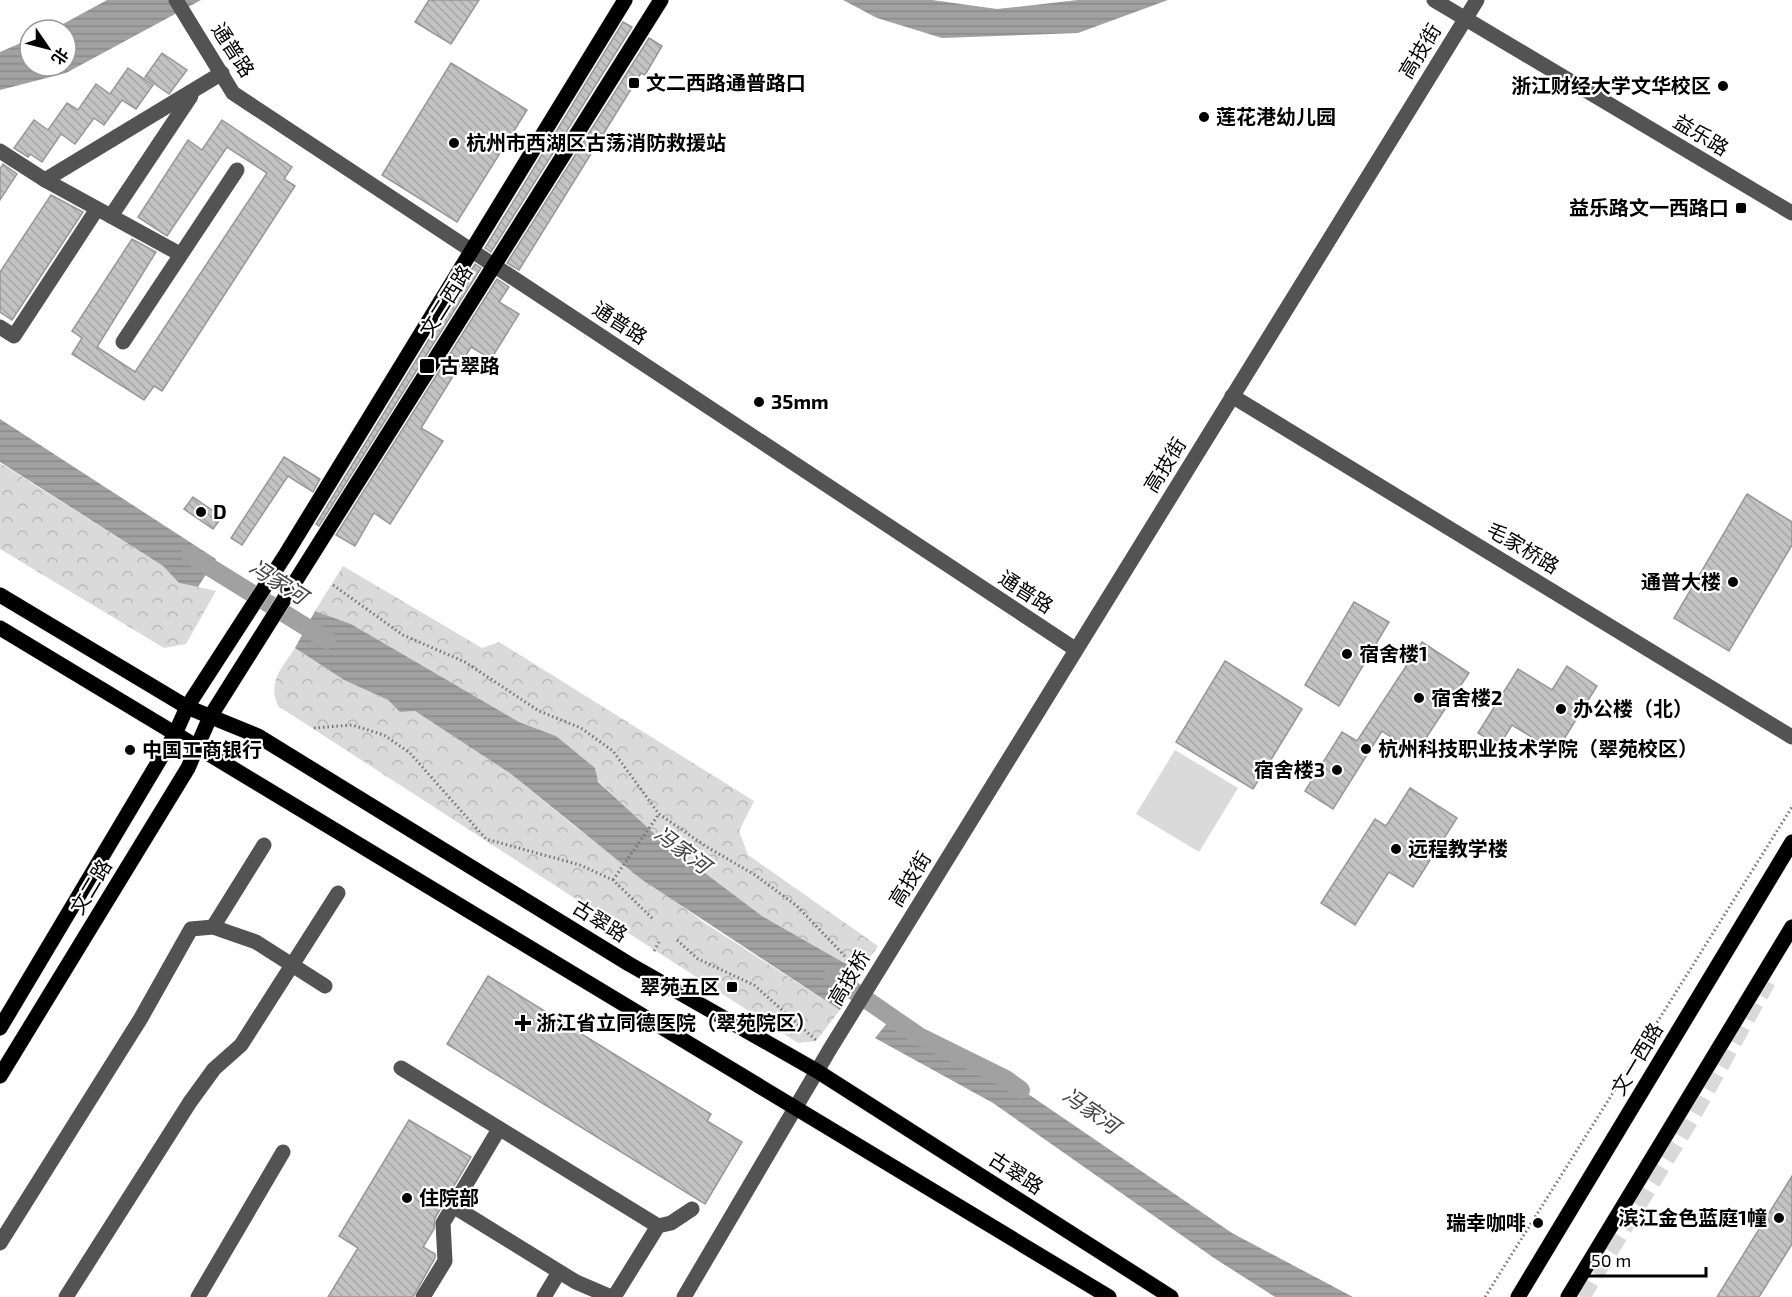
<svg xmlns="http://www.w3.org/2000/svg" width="1792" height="1297" font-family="'Exo 2','Noto Sans SC',sans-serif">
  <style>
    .forest { fill: url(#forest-crowns) }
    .garden { fill: #dadada }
    .water { fill: url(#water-rules) }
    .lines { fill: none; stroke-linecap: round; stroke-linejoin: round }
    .canal { stroke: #a1a1a1; stroke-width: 18 }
    .building { fill: url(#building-back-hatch); stroke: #979797; stroke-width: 1.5 }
    .highway-tunnel { stroke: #d9d9d9; stroke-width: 18; stroke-dasharray: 18 9; stroke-linecap: butt }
    .major-casing { stroke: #dbdbdb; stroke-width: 16 }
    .path { stroke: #757575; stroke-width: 3; stroke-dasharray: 1.5 3; stroke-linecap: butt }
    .minor { stroke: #535353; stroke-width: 15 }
    .major { stroke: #000; stroke-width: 15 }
    .poi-dot { fill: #000; stroke: #fff; stroke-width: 2 }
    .labels { text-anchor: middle; stroke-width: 4.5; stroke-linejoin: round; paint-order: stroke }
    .street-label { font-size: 20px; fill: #000; stroke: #fff }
    .poi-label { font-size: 20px; font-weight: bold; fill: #000; stroke: #fff; text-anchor: start }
    .water-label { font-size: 21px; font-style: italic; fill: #424242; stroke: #fff }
  </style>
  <defs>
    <pattern id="forest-crowns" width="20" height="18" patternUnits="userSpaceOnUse" patternTransform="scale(1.5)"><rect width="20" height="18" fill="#dadada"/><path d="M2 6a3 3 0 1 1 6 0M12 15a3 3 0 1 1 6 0" fill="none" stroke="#b9b9b9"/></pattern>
    <pattern id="water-rules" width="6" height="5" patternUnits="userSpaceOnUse" patternTransform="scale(1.5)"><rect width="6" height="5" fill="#a1a1a1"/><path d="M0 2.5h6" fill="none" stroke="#898989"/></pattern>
    <pattern id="building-back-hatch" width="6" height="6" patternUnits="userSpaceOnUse" patternTransform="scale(1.5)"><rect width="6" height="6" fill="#c3c3c3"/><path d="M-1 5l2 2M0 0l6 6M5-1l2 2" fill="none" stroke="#a6a6a6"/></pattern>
  </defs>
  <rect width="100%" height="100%" fill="#fff"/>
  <g class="forest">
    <path d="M0 463 163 566 179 583 216 591 186 644 164 648 0 549Z"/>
    <path d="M343 566 482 648 499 642 754 801 739 831 748 855 878 946 860 972 762 916 660 839 623 807 556 736 519 722 351 624 315 611Z"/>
    <path d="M295 648 344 680 388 700 400 712 415 711 511 774 573 825 706 924 840 1010 816 1041 798 1043 278 706C267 682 282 668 295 648Z"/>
  </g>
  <path class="garden" d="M1175 750 1238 788 1199 852 1136 814Z"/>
  <g class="water">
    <path d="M107 0H201L66 73 0 90V52L30 39V66H66V30H52Z"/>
    <path d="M843 0H932L997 9 1078 0H1168L1078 33 942 38 877 18Z"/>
    <path d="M0 419 216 559 198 587 179 583 163 566 0 462Z"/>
    <path d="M315 611 351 624 519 722 556 736 595 768 598 782 660 839 762 916 860 972 840 1010 641 879 511 774 415 711 400 712 388 700 344 680 295 648Z"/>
    <path d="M892 1017 919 1036 1006 1079 1232 1233 1353 1297H1275L1214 1258 993 1103 875 1038Z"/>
  </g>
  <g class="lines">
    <g class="canal">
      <path d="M190 555 327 640"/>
      <path d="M832 976 919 1036 1006 1079 1021 1090"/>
    </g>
  </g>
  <g class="building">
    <path d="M429 0H479L451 44 415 22Z"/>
    <path d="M623 22 632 27 491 252 485 248Z"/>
    <path d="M649 38 662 46 645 75 641 73 519 270 507 263Z"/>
    <path d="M162 53 187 70 169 94 145 77Z"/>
    <path d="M451 63 527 110 457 222 382 175Z"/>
    <path d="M128 68 153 85 136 109 122 100 104 125 94 118 75 144 61 134 42 162 30 154 28 157 14 148 34 120 48 130 67 103 78 110 96 84 110 94Z"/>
    <path d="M222 120 292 167 284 179 295 186 162 391 154 386 144 400 72 354 82 338 72 331 132 239 156 252 97 347 135 372 267 173 227 147 167 236 138 217 188 140 202 150Z"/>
    <path d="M3 164 17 174 0 200V169Z"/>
    <path d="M51 195 83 212 12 320 0 312V272Z"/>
    <path d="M475 264 481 268 319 526 316 524Z"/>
    <path d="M497 279 509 287 499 302 519 314 491 359 471 347 421 428 443 441 390 524 374 513 355 546 336 535Z"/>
    <path d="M284 457 320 479 313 492 288 476 242 545 231 538Z"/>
    <path d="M1747 494 1792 522V545L1729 651 1674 618Z"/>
    <path d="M193 497 222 517 213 529 184 509Z"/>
    <path d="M1354 602 1389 622 1339 706 1305 685Z"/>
    <path d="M1422 642 1469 673 1416 753 1382 731 1333 809 1305 791 1342 732 1357 741Z"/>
    <path d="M1225 661 1302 709 1253 789 1176 742Z"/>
    <path d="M1567 666 1597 686 1556 752 1512 725 1499 746 1478 733 1518 669 1552 690Z"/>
    <path d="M1410 788 1457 818 1413 887 1389 872 1355 925 1321 903 1375 819 1386 826Z"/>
    <path d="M488 976 711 1114 707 1121 742 1142 705 1204 447 1044Z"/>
    <path d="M409 1120 471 1157 435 1218 434 1229 423 1247 435 1254V1258L413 1297H328L358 1248 339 1236Z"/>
    <path d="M1792 1176V1244L1759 1297H1717Z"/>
  </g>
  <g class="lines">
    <path class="highway-tunnel" d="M1581 1297 1689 1121 1767 981"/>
    <defs>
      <g id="major">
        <path d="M0 595 187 707 258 736 629 964 817 1071 1171 1297"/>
        <path d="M0 628 1109 1297"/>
        <path d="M0 1028 175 734 187 707 286 554 625 0"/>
        <path d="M0 1076 188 768 210 717 661 0"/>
        <path d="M1518 1297 1792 842"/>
        <path d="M1568 1297 1792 927"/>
      </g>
    </defs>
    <use href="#major" class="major-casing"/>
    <g class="path">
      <path d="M333 585 403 635 465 662 539 711 581 728 613 751 659 814 707 847 755 875 797 906 859 971"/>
      <path d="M314 728 352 725 384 735 410 753 486 839 580 865 613 880 654 920"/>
      <path d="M613 880 659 814"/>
      <path d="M677 940 698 959 754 985 817 1041"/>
      <path d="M654 951 659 942"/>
      <path d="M1485 1297 1792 807"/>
    </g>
    <g class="minor">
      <path d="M176 0 233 93 1075 649"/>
      <path d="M1434 0 1792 213"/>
      <path d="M0 151 45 180 180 254"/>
      <path d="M45 180 222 73"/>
      <path d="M111 216 191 96"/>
      <path d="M0 327 14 336 97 209"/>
      <path d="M123 342 237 170"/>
      <path d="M1232 396 1792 737"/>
      <path d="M213 927 264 845"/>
      <path d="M401 1068 658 1226"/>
      <path d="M453 1206 576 1282 611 1297"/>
      <path d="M0 1243 141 1018 191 929 213 927 256 942 325 986"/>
      <path d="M66 1297 190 1102 214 1069 241 1045 338 893"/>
      <path d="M198 1297 283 1152"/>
      <path d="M423 1297 445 1261 443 1223 499 1129"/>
      <path d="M544 1297 559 1272"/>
      <path d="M614 1297 658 1226 671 1223 692 1209"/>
      <path d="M684 1297 830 1049 1477 0"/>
    </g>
    <use href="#major" class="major"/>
  </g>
  <g class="poi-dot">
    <rect x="628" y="77" width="12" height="12" rx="3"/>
    <circle cx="1723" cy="86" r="6"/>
    <circle cx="1204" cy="117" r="6"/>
    <circle cx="454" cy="143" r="6"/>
    <rect x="1735" y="202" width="12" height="12" rx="3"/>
    <rect x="419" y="358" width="16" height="16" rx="3"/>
    <circle cx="759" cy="402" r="6"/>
    <circle cx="201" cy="512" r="6"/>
    <circle cx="1733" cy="582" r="6"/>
    <circle cx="1347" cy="654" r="6"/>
    <circle cx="1419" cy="698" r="6"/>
    <circle cx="1561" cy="709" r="6"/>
    <circle cx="1366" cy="749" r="6"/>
    <circle cx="130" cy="750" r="6"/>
    <circle cx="1337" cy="770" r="6"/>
    <circle cx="1396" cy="849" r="6"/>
    <rect x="726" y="981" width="12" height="12" rx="3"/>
    <path d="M520 1014h6v6h6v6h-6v6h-6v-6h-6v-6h6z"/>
    <circle cx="407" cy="1198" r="6"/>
    <circle cx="1779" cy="1218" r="6"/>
    <circle cx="1538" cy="1223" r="6"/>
  </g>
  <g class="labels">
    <g class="street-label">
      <text transform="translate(233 50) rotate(57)" y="7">通普路</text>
      <text transform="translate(1420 51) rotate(-58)" y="7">高技街</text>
      <text transform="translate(1701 135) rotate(31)" y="7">益乐路</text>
      <text transform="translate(446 301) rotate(-58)" y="7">文二西路</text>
      <text transform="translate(620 323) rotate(33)" y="7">通普路</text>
      <text transform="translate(1165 465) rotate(-58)" y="7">高技街</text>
      <text transform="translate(1523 548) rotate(31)" y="7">毛家桥路</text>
      <text transform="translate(1026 592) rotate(33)" y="7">通普路</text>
      <text transform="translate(910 879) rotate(-58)" y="7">高技街</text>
      <text transform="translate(91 887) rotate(-59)" y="7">文二路</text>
      <text transform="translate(600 921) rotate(32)" y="7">古翠路</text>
      <text transform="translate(849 978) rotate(-59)" y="7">高技桥</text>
      <text transform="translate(1637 1059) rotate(-59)" y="7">文一西路</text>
      <text transform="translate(1016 1173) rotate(33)" y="7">古翠路</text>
    </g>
    <g class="poi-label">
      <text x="646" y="90">文二西路通普路口</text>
      <text x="1711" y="93" text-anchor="end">浙江财经大学文华校区</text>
      <text x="1216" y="124">莲花港幼儿园</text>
      <text x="466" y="150">杭州市西湖区古荡消防救援站</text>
      <text x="1729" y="215" text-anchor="end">益乐路文一西路口</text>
      <text x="440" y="373">古翠路</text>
      <text x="771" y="409">35mm</text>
      <text x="213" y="519">D</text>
      <text x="1721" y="589" text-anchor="end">通普大楼</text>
      <text x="1359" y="661">宿舍楼1</text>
      <text x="1431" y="705">宿舍楼2</text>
      <text x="1573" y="716">办公楼（北）</text>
      <text x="1378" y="756">杭州科技职业技术学院（翠苑校区）</text>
      <text x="142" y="757">中国工商银行</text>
      <text x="1325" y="777" text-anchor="end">宿舍楼3</text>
      <text x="1408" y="856">远程教学楼</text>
      <text x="720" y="994" text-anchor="end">翠苑五区</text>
      <text x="536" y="1030">浙江省立同德医院（翠苑院区）</text>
      <text x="419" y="1205">住院部</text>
      <text x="1767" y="1225" text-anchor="end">滨江金色蓝庭1幢</text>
      <text x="1526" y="1230" text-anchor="end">瑞幸咖啡</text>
    </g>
    <g class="water-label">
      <text transform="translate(278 582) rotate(33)" y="7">冯家河</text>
      <text transform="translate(682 850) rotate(37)" y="7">冯家河</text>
      <text transform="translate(1091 1111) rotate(35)" y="7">冯家河</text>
    </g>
  </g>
  <g transform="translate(48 48) rotate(125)"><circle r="28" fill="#ffffff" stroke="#999999" stroke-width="1.5"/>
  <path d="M0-4.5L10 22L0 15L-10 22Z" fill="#000000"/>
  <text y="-9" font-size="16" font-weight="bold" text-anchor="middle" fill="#000000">北</text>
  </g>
  <path d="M1582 1267v9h124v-9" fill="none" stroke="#000000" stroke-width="3"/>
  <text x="1591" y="1267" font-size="18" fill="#000000" stroke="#ffffff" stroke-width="4.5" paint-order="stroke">50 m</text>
</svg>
